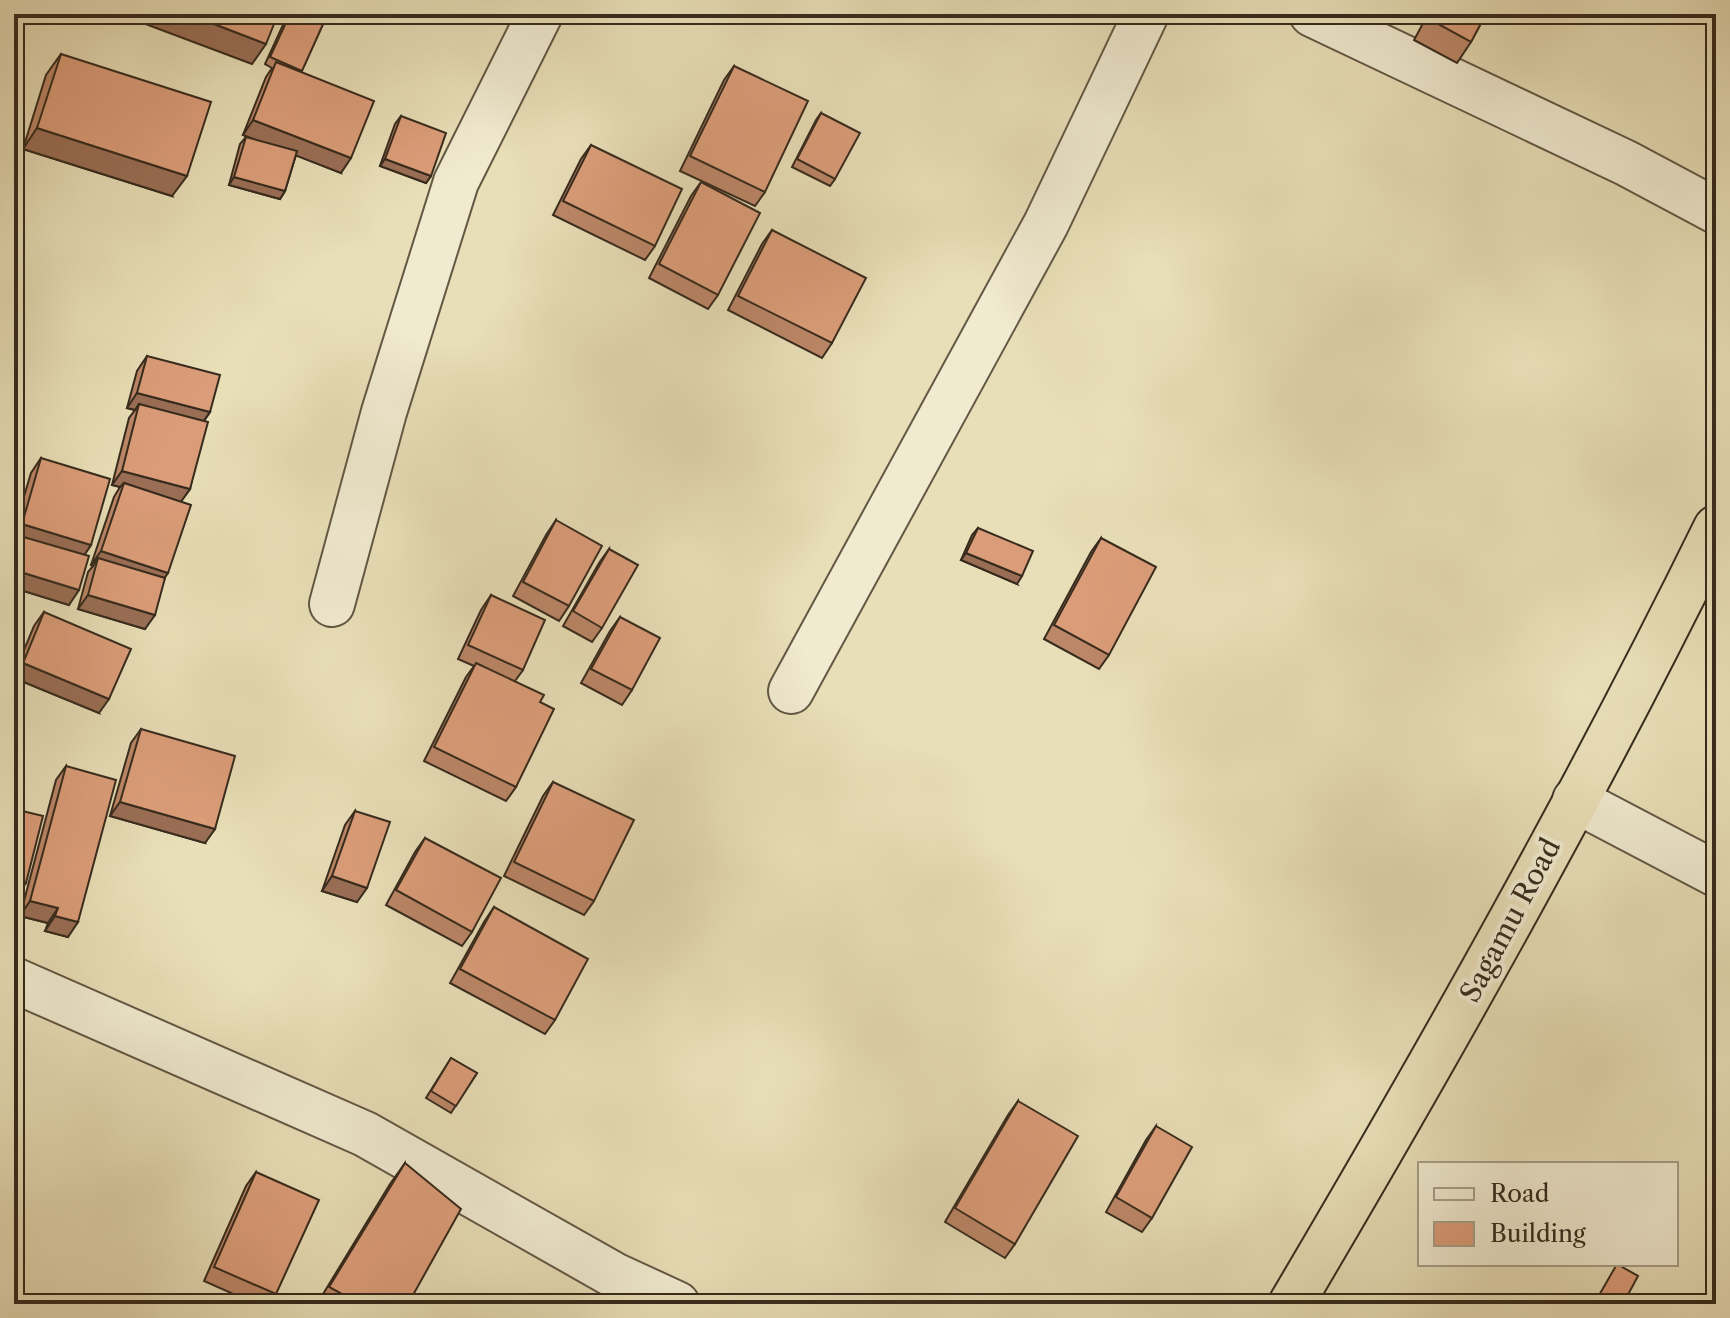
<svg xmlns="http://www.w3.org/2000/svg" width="1730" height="1318" font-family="'Libre Caslon Text',serif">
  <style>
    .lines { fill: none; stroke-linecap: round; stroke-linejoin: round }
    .minor-casing { stroke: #635844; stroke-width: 48 }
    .trunk-casing { stroke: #372b1d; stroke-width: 48 }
    .minor { stroke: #f0ead0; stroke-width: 44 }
    .trunk { stroke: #e8deb7; stroke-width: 44 }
    .wall { fill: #bc8768; stroke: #372b1d; stroke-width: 2 }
    .shaded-wall { fill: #996e55; stroke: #372b1d; stroke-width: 2 }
    .building { fill: #db9d79; stroke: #372b1d; stroke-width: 2 }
    .labels { text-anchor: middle; stroke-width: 8; stroke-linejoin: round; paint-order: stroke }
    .street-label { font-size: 28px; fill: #372b1d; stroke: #f0ead0 }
  </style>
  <rect width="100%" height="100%" fill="#e8deb7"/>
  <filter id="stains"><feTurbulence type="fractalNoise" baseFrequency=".0025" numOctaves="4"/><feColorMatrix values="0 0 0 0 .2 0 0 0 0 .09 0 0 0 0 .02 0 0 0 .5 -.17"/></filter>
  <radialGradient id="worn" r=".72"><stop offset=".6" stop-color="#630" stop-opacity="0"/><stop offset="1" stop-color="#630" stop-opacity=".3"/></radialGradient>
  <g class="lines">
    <defs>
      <g id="minor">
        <path d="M1312 14 1626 163 1716 211"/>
        <path d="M332 604 384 412 456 182 540 14"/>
        <path d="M791 691 1046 224 1146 14"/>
        <path d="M1575 800 1716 874"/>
        <path d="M14 980 365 1134 614 1275 677 1304"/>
      </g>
      <path id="trunk" d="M1291 1304C1441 1050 1586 793 1716 528"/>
    </defs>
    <use href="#minor" class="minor-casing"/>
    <use href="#trunk" class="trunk-casing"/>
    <use href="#minor" class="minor"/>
    <use href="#trunk" class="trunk"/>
  </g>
  <g class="wall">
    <path d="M288 14H306L324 22 301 72 341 173 296 155 285 191 280 199 229 185 240 144 246 137 256 140 243 135 266 77 272 68 265 64Z"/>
    <path d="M1428 14H1486L1471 42 1457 63 1414 40Z"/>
    <path d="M61 54 172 196 23 149 46 75Z"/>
    <path d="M734 66 765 192 755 206 680 171 724 80Z"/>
    <path d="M821 113 835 179 830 186 792 167 816 120Z"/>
    <path d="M401 116 431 176 426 183 380 166 395 124Z"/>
    <path d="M591 145 655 246 645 260 553 215 581 159Z"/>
    <path d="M701 182 718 295 708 309 649 278 691 196Z"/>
    <path d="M772 230 832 343 822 358 728 310 762 244Z"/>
    <path d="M147 356 210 412 204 421 190 489 181 501 165 578 145 629 78 609 88 572 93 566 91 565 114 497 120 487 112 485 129 418 135 410 127 408 137 371Z"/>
    <path d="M41 458 91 545 84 555 69 605 14 588V544L17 540 14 539V530L31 473Z"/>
    <path d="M556 520 569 606 559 621 513 596 546 535Z"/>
    <path d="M978 528 1017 584 961 560 972 535Z"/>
    <path d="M1101 538 1109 655 1099 669 1044 639 1091 552Z"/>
    <path d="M609 549 602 628 592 642 563 626 599 563Z"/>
    <path d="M491 595 523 670 515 681 540 702 516 787 506 801 424 761 466 677 474 666 458 659 481 610Z"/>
    <path d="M44 612 99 713 14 678V674L34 626Z"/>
    <path d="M620 617 632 690 622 705 581 683 610 631Z"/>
    <path d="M141 729 205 843 110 816 131 743Z"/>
    <path d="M66 766 68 937 45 931 48 923 20 916 56 780Z"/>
    <path d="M553 782 594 901 584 915 504 876 543 796Z"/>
    <path d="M355 811 357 902 322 891 345 825Z"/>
    <path d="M425 838 472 932 462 946 386 905 415 852Z"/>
    <path d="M494 907 555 1020 545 1034 450 983 484 922Z"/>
    <path d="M451 1058 477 1073 451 1113 426 1098Z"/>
    <path d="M1018 1101 1015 1244 1005 1258 945 1222 1008 1115Z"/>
    <path d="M1156 1126 1152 1218 1142 1232 1106 1212 1146 1140Z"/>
    <path d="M405 1163 408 1304H317L390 1184Z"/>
    <path d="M256 1172 276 1294 269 1304H256L204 1281 246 1186Z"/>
  </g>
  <g class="shaded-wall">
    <path d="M119 14H188L266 44 252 64Z"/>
    <path d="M253 120 351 158 341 173 243 135Z"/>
    <path d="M37 128 187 176 172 196 23 149Z"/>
    <path d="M385 159 431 176 426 183 380 166Z"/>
    <path d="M234 177 285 191 280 199 229 185Z"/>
    <path d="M137 393 210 412 200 426 139 404 135 410 127 408Z"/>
    <path d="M122 471 190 489 180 503 124 483 120 487 112 485Z"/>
    <path d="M22 524 91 545 81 560 20 536 17 540 14 539V535Z"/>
    <path d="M101 551 168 573 158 587 98 558 93 566 91 565Z"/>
    <path d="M966 553 1022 576 1017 584 961 560Z"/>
    <path d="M14 570 79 590 69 605 14 588Z"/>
    <path d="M88 595 155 615 145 629 78 609Z"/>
    <path d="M23 663 109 699 99 713 14 678V675Z"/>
    <path d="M120 802 215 829 205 843 110 816Z"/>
    <path d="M332 876 367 888 357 902 322 891Z"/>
    <path d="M14 880 26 883 16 898 14 897Z"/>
    <path d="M30 901 58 908 48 923 20 916Z"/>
    <path d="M55 916 78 922 68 937 45 931Z"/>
  </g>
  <g class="building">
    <path d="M188 14H278L266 44Z"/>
    <path d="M290 14H306L324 22 302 71 270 57Z"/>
    <path d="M1431 14H1486L1471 42 1429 19Z"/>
    <path d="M61 54 211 102 187 176 37 128Z"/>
    <path d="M276 62 374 101 351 158 253 120Z"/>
    <path d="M734 66 808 101 765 192 690 156Z"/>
    <path d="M821 113 860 133 835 179 797 159Z"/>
    <path d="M401 116 446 133 431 176 385 159Z"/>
    <path d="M246 137 297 151 285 191 234 177Z"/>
    <path d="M591 145 682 189 655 246 563 201Z"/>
    <path d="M701 182 760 213 718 295 659 264Z"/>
    <path d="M772 230 866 278 832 343 738 296Z"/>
    <path d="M147 356 220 375 210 412 137 393Z"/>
    <path d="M139 404 208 422 190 489 122 471Z"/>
    <path d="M41 458 110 479 91 545 22 524Z"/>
    <path d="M124 483 191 505 168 573 101 551Z"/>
    <path d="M556 520 602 546 569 606 523 582Z"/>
    <path d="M978 528 1033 551 1022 576 966 553Z"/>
    <path d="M20 536 89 556 79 590 14 570V554Z"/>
    <path d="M1101 538 1156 567 1109 655 1054 625Z"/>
    <path d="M609 549 638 565 602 628 573 611Z"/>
    <path d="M98 558 165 578 155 615 88 595Z"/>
    <path d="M491 595 545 620 523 670 468 645Z"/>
    <path d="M44 612 131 649 109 699 23 663Z"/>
    <path d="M620 617 660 638 632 690 591 669Z"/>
    <path d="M476 663 544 695 540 702 554 709 516 787 434 747Z"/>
    <path d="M141 729 235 756 215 829 120 802Z"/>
    <path d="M66 766 116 780 78 922 55 916 58 908 30 901Z"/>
    <path d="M553 782 634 820 594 901 514 862Z"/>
    <path d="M14 809 43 816 26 883 14 880Z"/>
    <path d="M355 811 390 822 367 888 332 876Z"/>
    <path d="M425 838 501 878 472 932 396 890Z"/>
    <path d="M494 907 588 959 555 1020 460 969Z"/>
    <path d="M451 1058 477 1073 456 1106 431 1091Z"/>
    <path d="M1018 1101 1078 1136 1015 1244 955 1208Z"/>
    <path d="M1156 1126 1192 1147 1152 1218 1116 1197Z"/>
    <path d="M405 1163 461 1209 408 1304H360L329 1287Z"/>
    <path d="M256 1172 319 1200 276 1294 214 1267Z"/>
    <path d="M1617 1264 1638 1276 1623 1304H1594Z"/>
  </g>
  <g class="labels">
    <g class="street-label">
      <text transform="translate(1510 920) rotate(-62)" y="10">Sagamu Road</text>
    </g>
  </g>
  <rect width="1730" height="1318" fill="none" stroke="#e8deb7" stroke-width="48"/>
  <rect x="16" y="16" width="1698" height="1286" fill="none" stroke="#372b1d" stroke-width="4"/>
  <rect x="24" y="24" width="1682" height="1270" fill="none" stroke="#372b1d" stroke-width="2"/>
  <rect x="1418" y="1162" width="260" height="104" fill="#f0ead0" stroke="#a69e88" stroke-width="2"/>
  <rect x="1434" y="1188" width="40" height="12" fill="#f0ead0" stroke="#a69e88" stroke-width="2"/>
  <text x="1490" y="1202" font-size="24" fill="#372b1d">Road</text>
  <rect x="1434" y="1222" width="40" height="24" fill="#db9d79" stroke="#a69e88" stroke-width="2"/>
  <text x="1490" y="1242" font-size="24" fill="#372b1d">Building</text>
  <rect width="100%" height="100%" filter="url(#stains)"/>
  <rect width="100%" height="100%" fill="url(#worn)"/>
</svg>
